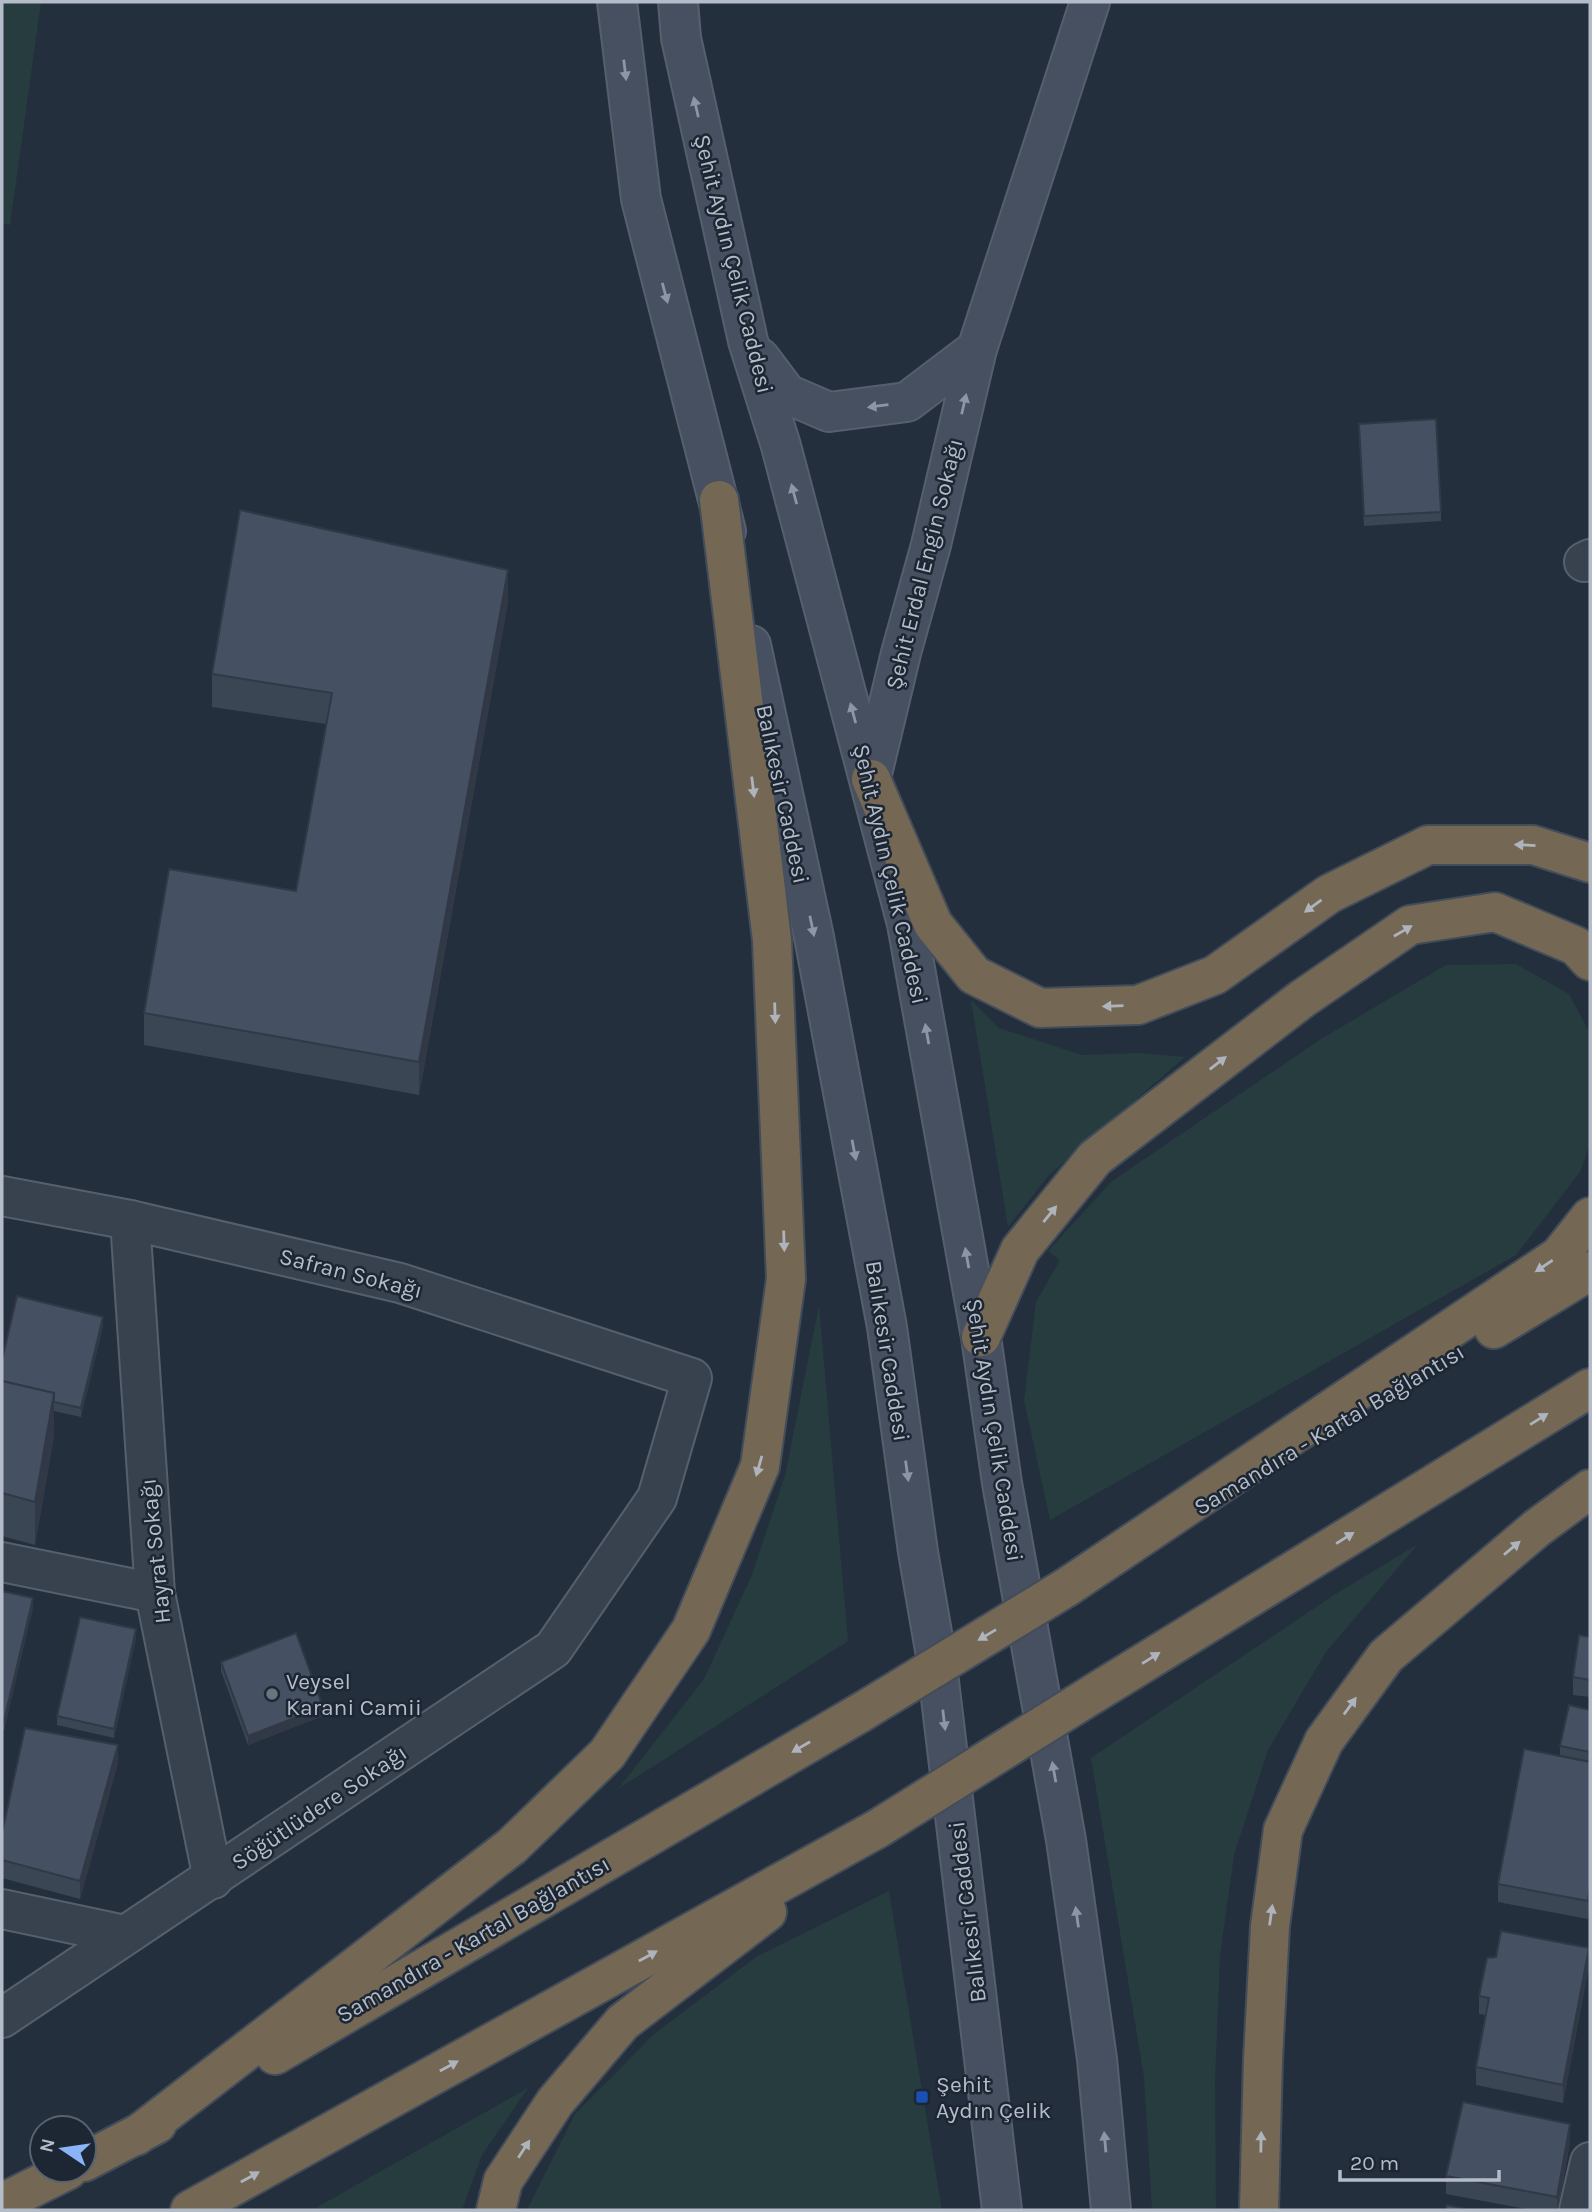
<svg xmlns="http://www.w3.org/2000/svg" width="1592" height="2212" font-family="Karla,sans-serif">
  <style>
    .green { fill: #263c3f }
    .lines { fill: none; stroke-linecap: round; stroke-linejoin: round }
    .street-casing { stroke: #565f6c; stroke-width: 42 }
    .secondary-casing { stroke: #565f6c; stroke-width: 42 }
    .highway-casing { stroke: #434c59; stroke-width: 42 }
    .street { stroke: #38414e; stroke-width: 38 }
    .secondary { stroke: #465061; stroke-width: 38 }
    .highway { stroke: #746855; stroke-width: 38 }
    .highway-bridge-casing { stroke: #434c59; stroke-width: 42; stroke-linecap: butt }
    .highway-bridge { stroke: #746855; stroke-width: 38 }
    .wall { fill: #3b4654 }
    .shaded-wall { fill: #303945 }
    .building { fill: #455162; stroke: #303945; stroke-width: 2 }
    .oneway { fill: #8e96a5 }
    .oneway2 { fill: #aeb4bd }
    .worship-dot { fill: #6b7280; stroke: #1d2633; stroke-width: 2.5 }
    .transit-dot { fill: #1a4fb4; stroke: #1d2633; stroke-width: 2.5 }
    .labels { text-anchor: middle; stroke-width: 5; stroke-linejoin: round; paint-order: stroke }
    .street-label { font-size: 23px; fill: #b4bcc9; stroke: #1d2633 }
    .poi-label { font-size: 23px; fill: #b4bcc9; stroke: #1d2633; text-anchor: start }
  </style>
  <rect width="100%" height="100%" fill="#242f3e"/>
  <g class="green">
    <path d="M2 2H41L10 225 2 224Z"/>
    <path d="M1516 964 1569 994 1590 1033V1144L1580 1172 1516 1255 1050 1520 1024 1400 1036 1302 1060 1260 1048 1251 1112 1181 1321 1039 1446 965Z"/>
    <path d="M971 1000 999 1028 1082 1055 1139 1053 1185 1057 1049 1175 1008 1227Z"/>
    <path d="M819 1305 848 1641 618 1789 704 1679 751 1577 785 1476Z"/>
    <path d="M1418 1544 1326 1652 1268 1750 1234 1855 1220 1956 1215 2080 1216 2210H1152L1144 2077 1091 1758 1334 1595Z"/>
    <path d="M889 1891 942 2210H527L575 2114 654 2034 756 1957Z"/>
    <path d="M528 2088 482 2155 462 2210H312Z"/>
  </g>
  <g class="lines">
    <defs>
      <g id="street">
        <path d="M1584 562 1590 559"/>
        <path d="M2 1196 130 1220 400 1283 692 1378 657 1498 553 1649 2 2018"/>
        <path d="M130 1220 155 1593 213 1879"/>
        <path d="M2 1562 155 1593"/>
        <path d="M2 1909 125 1935"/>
        <path d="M1579 2210 1590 2162"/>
      </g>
      <g id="secondary">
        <path d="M617 2 641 199 726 531"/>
        <path d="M678 2 681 38 748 341 781 446 907 924 981 1337 1002 1483 1066 1840 1097 2059 1111 2210"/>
        <path d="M760 358 787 394 829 412 907 402 977 349"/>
        <path d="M751 645 814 937 887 1327 918 1552 936 1656 1002 2210"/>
        <path d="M872 774 901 653 931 545 977 349 1090 2"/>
      </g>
      <g id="highway">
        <path d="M871 779 933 924 974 975 1040 1008 1138 1005 1215 975 1329 894 1428 845H1533L1590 863"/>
        <path d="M1494 1329 1590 1271"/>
        <path d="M981 1337 1020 1250 1095 1158 1302 999 1410 925 1495 912 1576 946 1590 961"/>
        <path d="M1067 1587 1559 1256 1590 1217"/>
        <path d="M1093 1694 1590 1388"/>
        <path d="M275 2055 860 1713"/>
        <path d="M136 2136 512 1846 607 1754 691 1630 760 1466 786 1279 772 940 719 500"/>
        <path d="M84 2162 157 2124"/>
        <path d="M2 2203 68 2170"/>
        <path d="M190 2210 877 1829"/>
        <path d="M496 2210 503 2181 555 2102 623 2022 767 1912"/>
        <path d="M1259 2210 1263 2059 1270 1926 1283 1830 1324 1741 1386 1656 1537 1528 1590 1489"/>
      </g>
    </defs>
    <use href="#street" class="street-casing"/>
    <use href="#secondary" class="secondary-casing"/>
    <use href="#highway" class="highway-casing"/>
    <use href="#street" class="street"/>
    <use href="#secondary" class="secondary"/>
    <use href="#highway" class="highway"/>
    <defs>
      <g id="highway-bridge">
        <path d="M860 1713 1067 1587"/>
        <path d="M877 1829 1093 1694"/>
      </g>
    </defs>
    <use href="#highway-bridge" class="highway-bridge-casing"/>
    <use href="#highway-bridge" class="highway-bridge"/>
  </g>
  <g class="wall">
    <path d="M1359 433 1441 512V521L1364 526Z"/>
    <path d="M508 602 419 1095 144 1045V1013L296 891 326 724 212 707V674Z"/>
    <path d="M103 1326 81 1417 54 1411V1436L35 1545 2 1536V1360Z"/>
    <path d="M2 1591 33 1607 4 1730H2Z"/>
    <path d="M1590 1637V1697L1573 1695V1677Z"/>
    <path d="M136 1638 114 1738 57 1725V1716Z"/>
    <path d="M221 1662 323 1716 248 1745 221 1671Z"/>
    <path d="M1590 1710V1761L1560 1755V1746Z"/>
    <path d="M1590 1762 1588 1919 1498 1902V1884Z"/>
    <path d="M118 1763 80 1899 2 1878V1833Z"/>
    <path d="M1589 1966 1563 2103 1476 2085V2067L1486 2015 1479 2014V1996Z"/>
    <path d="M1570 2142 1558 2210H1532L1446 2194V2176Z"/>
  </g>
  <g class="shaded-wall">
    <path d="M508 570V602L419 1095V1062Z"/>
    <path d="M103 1317V1326L81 1417V1408Z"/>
    <path d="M54 1393V1436L35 1545V1502Z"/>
    <path d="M33 1598V1607L4 1730V1721Z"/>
    <path d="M136 1629V1638L114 1738V1729Z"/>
    <path d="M323 1707V1716L248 1745V1736Z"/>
    <path d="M118 1745V1763L80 1899V1881Z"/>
    <path d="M1590 1887V1905L1588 1919V1901Z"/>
    <path d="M1589 1948V1966L1563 2103V2085Z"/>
    <path d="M1570 2124V2142L1557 2210V2197Z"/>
  </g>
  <g class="building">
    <path d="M1436 419 1441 512 1364 516 1359 424Z"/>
    <path d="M240 510 508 570 419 1062 144 1013 169 869 296 891 332 693 212 674Z"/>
    <path d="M17 1296 103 1317 81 1408 54 1402V1393L2 1381V1360Z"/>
    <path d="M2 1381 54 1393 35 1502 2 1493Z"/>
    <path d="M2 1591 33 1598 4 1721H2Z"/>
    <path d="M80 1617 136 1629 114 1729 57 1716Z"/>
    <path d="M296 1633 323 1707 248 1736 221 1662Z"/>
    <path d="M1579 1635 1590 1637V1680L1573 1677Z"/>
    <path d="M1569 1705 1590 1710V1752L1560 1746Z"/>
    <path d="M25 1728 118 1745 80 1881 2 1860V1833Z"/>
    <path d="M1524 1749 1590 1762V1887L1588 1901 1498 1884Z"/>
    <path d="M1501 1931 1589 1948 1563 2085 1476 2067 1489 1998 1479 1996 1487 1958 1496 1957Z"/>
    <path d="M1463 2102 1570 2124 1557 2197 1446 2176Z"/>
    <path d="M1447 2205 1471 2210H1445Z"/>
  </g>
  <defs><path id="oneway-solid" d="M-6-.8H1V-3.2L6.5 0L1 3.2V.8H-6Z" transform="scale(1.75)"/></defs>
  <g class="oneway">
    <use href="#oneway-solid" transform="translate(625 70) rotate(83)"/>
    <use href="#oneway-solid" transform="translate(696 107) rotate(-103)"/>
    <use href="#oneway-solid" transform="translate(665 293) rotate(75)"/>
    <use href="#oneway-solid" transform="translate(964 404) rotate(-77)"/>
    <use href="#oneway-solid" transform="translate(878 406) rotate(173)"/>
    <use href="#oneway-solid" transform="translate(794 494) rotate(-105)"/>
    <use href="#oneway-solid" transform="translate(853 713) rotate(-105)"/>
    <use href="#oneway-solid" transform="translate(812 926) rotate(78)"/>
    <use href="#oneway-solid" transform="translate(927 1034) rotate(-100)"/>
    <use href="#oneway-solid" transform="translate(854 1150) rotate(79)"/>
    <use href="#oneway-solid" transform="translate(967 1258) rotate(-100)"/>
    <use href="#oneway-solid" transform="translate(907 1471) rotate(82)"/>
    <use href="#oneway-solid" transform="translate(944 1720) rotate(83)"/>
    <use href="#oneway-solid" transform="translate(1054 1772) rotate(-100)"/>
    <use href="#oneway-solid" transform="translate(1077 1917) rotate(-98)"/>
    <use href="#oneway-solid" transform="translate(1105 2142) rotate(-95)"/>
  </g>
  <g class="oneway2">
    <use href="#oneway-solid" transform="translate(753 787) rotate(83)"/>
    <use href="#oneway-solid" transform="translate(1525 845) rotate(-177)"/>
    <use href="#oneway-solid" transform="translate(1313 906) rotate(144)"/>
    <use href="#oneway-solid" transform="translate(1403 931) rotate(-30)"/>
    <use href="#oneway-solid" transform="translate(1113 1006) rotate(178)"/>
    <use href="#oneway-solid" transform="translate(775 1013) rotate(88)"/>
    <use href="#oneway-solid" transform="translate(1218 1063) rotate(-38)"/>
    <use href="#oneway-solid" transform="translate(1050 1214) rotate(-51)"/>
    <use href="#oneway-solid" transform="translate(784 1241) rotate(88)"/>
    <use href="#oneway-solid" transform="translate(1544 1266) rotate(146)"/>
    <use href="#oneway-solid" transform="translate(1539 1419) rotate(-32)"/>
    <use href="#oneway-solid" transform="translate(759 1466) rotate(106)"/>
    <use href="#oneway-solid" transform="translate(1345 1538) rotate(-32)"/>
    <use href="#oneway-solid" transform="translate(1512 1548) rotate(-40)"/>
    <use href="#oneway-solid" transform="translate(987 1635) rotate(149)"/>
    <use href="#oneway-solid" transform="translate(1151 1658) rotate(-32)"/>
    <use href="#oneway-solid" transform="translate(1350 1706) rotate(-54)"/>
    <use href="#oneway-solid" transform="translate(801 1747) rotate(150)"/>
    <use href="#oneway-solid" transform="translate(1271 1915) rotate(-82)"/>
    <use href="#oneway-solid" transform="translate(648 1956) rotate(-29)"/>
    <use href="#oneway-solid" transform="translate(449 2066) rotate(-29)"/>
    <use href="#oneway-solid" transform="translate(1261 2142) rotate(-89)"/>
    <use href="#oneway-solid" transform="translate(524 2149) rotate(-57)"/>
    <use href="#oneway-solid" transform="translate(250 2177) rotate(-29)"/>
  </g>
  <circle class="worship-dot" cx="272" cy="1694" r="7"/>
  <rect class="transit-dot" x="915" y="2090" width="14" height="14" rx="3.5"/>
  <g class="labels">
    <g class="street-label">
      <text transform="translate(734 264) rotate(76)" y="8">Şehit Aydın Çelik Caddesi</text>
      <text transform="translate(924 564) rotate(-76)" y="8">Şehit Erdal Engin Sokağı</text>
      <text transform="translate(783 794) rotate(78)" y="8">Balıkesir Caddesi</text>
      <text transform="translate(891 874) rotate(77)" y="8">Şehit Aydın Çelik Caddesi</text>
      <text transform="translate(351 1273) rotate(14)" y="8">Safran Sokağı</text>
      <text transform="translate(888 1351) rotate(81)" y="8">Balıkesir Caddesi</text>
      <text transform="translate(1329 1429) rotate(-31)" y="8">Samandıra - Kartal Bağlantısı</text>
      <text transform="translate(995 1430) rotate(81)" y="8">Şehit Aydın Çelik Caddesi</text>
      <text transform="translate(155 1551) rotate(-96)" y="8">Hayrat Sokağı</text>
      <text transform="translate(319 1807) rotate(-34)" y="8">Söğütlüdere Sokağı</text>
      <text transform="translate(967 1912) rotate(-97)" y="8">Balıkesir Caddesi</text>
      <text transform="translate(473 1939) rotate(-30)" y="8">Samandıra - Kartal Bağlantısı</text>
    </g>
    <g class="poi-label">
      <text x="286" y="1689">Veysel<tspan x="286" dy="26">Karani Camii</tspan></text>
      <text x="936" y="2092">Şehit<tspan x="936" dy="26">Aydın Çelik</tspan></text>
    </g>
  </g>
  <rect width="1592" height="2212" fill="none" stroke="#b4bcc9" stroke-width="7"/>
  <g transform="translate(63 2149) rotate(283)"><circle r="33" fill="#1d2633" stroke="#59626f" stroke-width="2"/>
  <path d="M0-5L12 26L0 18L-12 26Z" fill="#8ab4f8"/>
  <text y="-10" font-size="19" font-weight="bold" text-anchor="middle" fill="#b4bcc9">N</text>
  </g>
  <path d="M1340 2170v10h159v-10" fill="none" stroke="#b4bcc9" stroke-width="3.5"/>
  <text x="1350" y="2170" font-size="21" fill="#b4bcc9" stroke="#1d2633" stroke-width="5" paint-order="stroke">20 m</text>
</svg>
